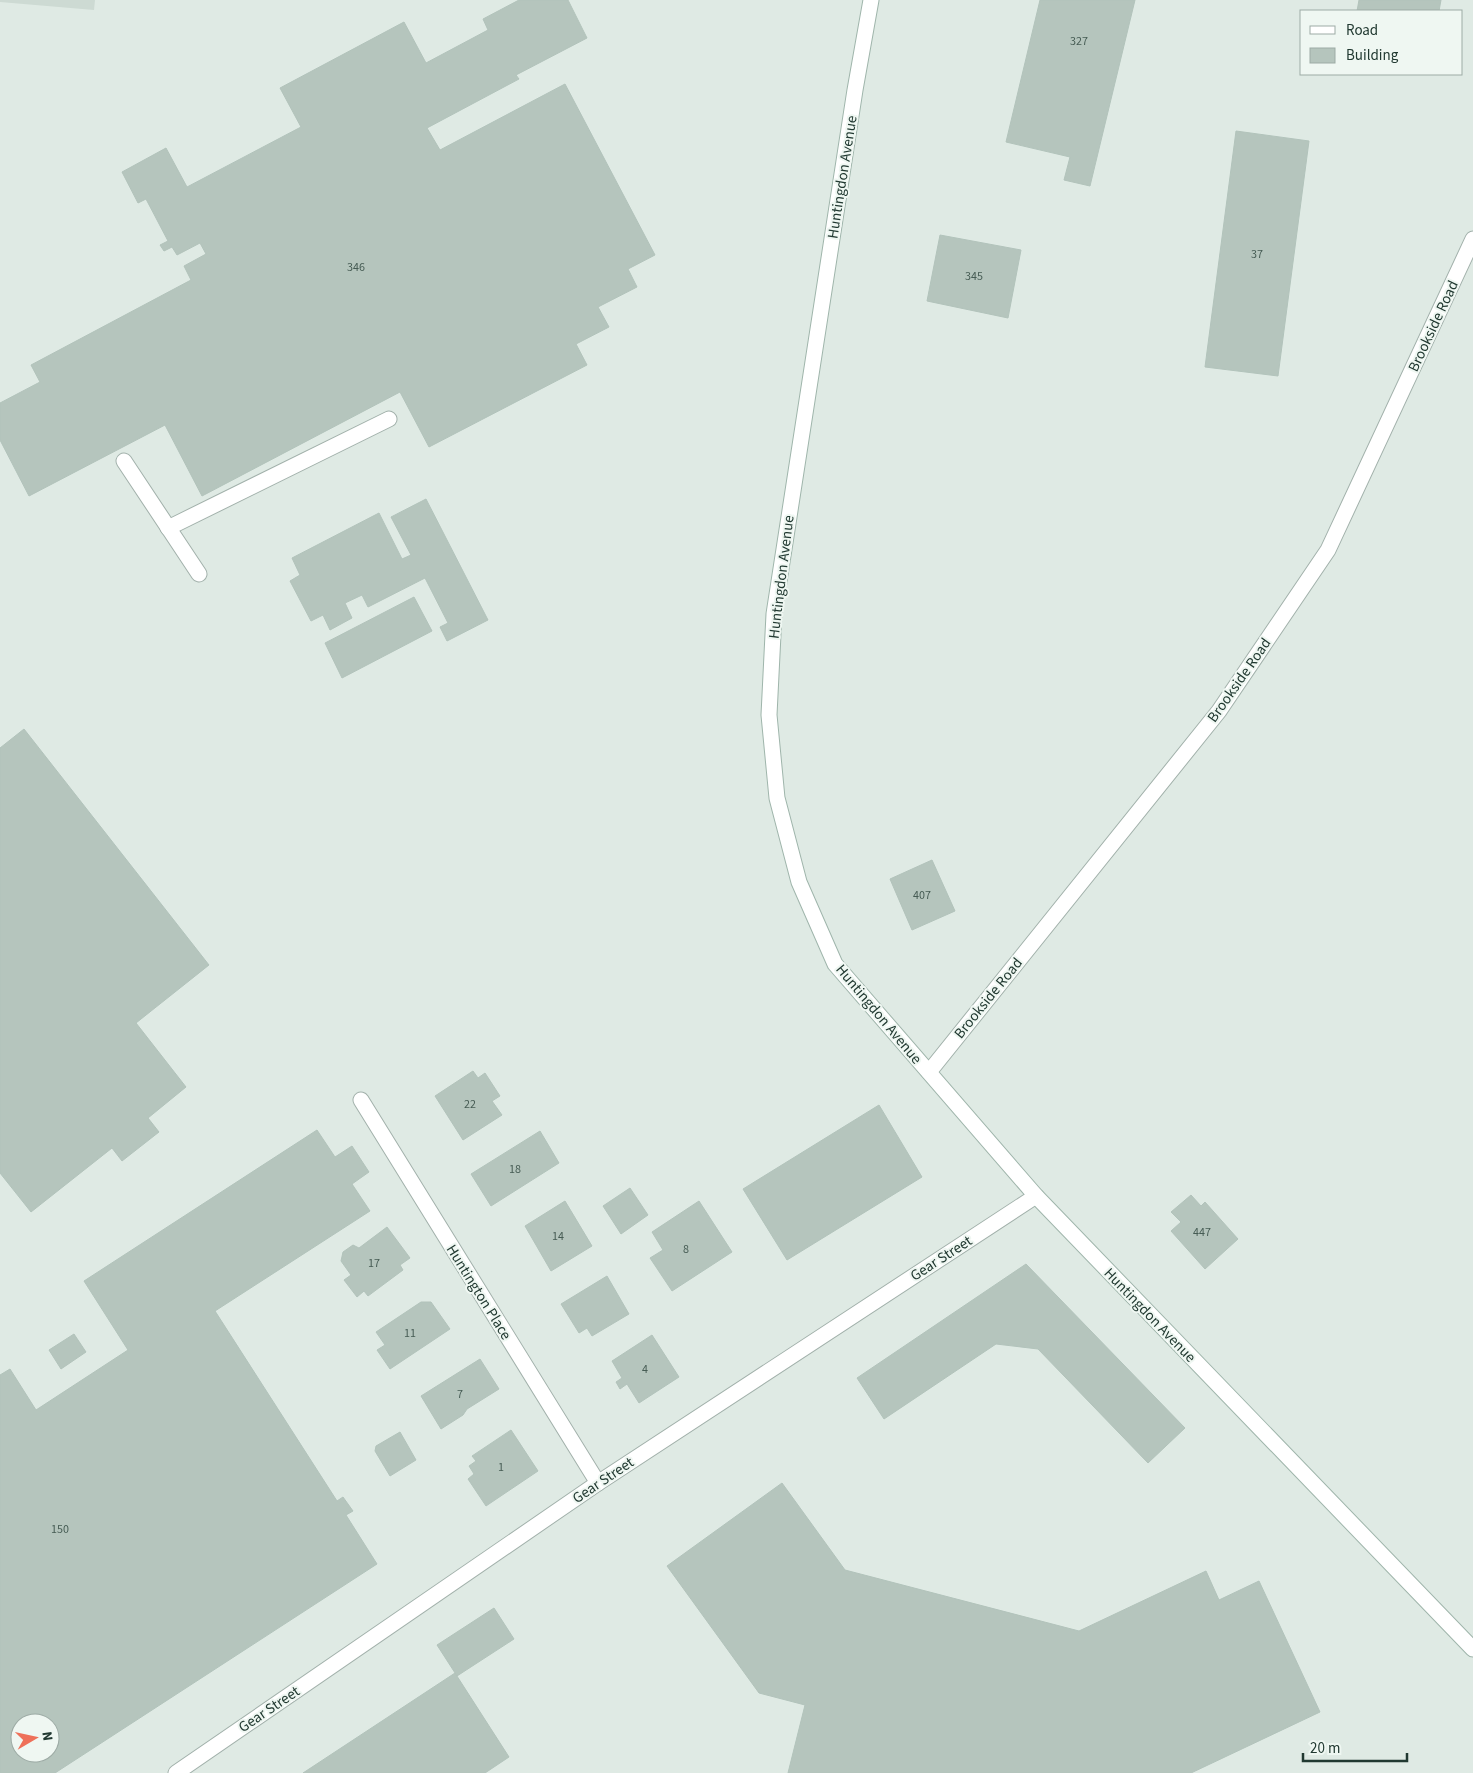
<svg xmlns="http://www.w3.org/2000/svg" width="1473" height="1773" font-family="'Source Sans 3',sans-serif">
  <style>
    .built { fill: #cddad3 }
    .building { fill: #b5c5bd; stroke: #b2c3bb; fill-rule: evenodd }
    .lines { fill: none; stroke-linecap: round; stroke-linejoin: round }
    .service-casing { stroke: #a2b1ab; stroke-width: 17 }
    .minor-casing { stroke: #a2b1ab; stroke-width: 17 }
    .secondary-casing { stroke: #9fb5ab; stroke-width: 17 }
    .service { stroke: #fff; stroke-width: 15 }
    .minor { stroke: #fff; stroke-width: 15 }
    .secondary { stroke: #fff; stroke-width: 15 }
    .labels { text-anchor: middle; stroke-width: 4; stroke-linejoin: round; paint-order: stroke }
    .number-label { font-size: 12px; fill: #465c54 }
    .street-label { font-size: 15px; fill: #213931; stroke: #eff7f2 }
  </style>
  <rect width="100%" height="100%" fill="#dfeae4"/>
  <path class="built" d="M0 0H95L94 10 0 2Z"/>
  <g class="building">
    <path d="M519 0H568L587 38 516 75 519 79 427 128 440 150 565 84 655 255 628 269 637 287 598 307 609 327 576 344 587 365 429 447 400 392 202 496 165 425 29 496 0 440V403L40 382 31 365 191 280 184 266 206 254 200 243 177 255 172 247 164 251 160 245 168 241 146 199 138 203 122 172 166 148 187 187 301 127 280 88 404 22 426 63 488 30 483 19Z"/>
    <path d="M1040 0H1135L1090 186 1064 180 1070 157 1006 142Z"/>
    <path d="M1359 0H1441L1439 11H1357Z"/>
    <path d="M1236 131 1309 141 1278 376 1205 367Z"/>
    <path d="M940 235 1021 250 1008 318 927 301Z"/>
    <path d="M426 499 488 620 447 641 440 627 448 623 425 578 368 607 362 595 345 603 352 618 330 630 323 615 311 621 290 581 300 575 292 558 379 513 402 559 411 555 391 517Z"/>
    <path d="M414 597 432 631 342 678 325 643Z"/>
    <path d="M24 729 209 965 136 1023 186 1087 148 1118 159 1132 122 1161 112 1148 31 1212 0 1173V748Z"/>
    <path d="M932 860 955 911 912 930 890 879Z"/>
    <path d="M473 1071 478 1078 485 1073 500 1096 492 1101 502 1115 463 1140 435 1096Z"/>
    <path d="M879 1105 922 1177 787 1260 743 1189Z"/>
    <path d="M317 1130 335 1157 352 1146 369 1172 352 1184 370 1211 215 1311 337 1501 343 1497 353 1511 346 1515 377 1564 55 1773H0V1375L10 1369 36 1410 128 1350 84 1281ZM20 1723H50V1753H20Z"/>
    <path d="M540 1131 559 1163 491 1206 471 1174Z"/>
    <path d="M630 1188 648 1215 621 1234 603 1206Z"/>
    <path d="M1191 1195 1201 1206 1205 1202 1238 1239 1205 1269 1171 1231 1181 1222 1171 1212Z"/>
    <path d="M565 1201 592 1246 551 1271 525 1226Z"/>
    <path d="M699 1201 732 1252 672 1291 650 1258 663 1250 652 1232Z"/>
    <path d="M387 1227 410 1258 400 1265 403 1270 368 1296 364 1291 357 1297 344 1280 351 1275 341 1261 343 1252 353 1245 359 1248Z"/>
    <path d="M1026 1264 1185 1428 1148 1463 1038 1349 996 1344 884 1419 857 1378Z"/>
    <path d="M607 1276 629 1314 592 1336 587 1328 579 1333 561 1304Z"/>
    <path d="M421 1302H431L450 1329 390 1369 377 1350 385 1345 376 1332Z"/>
    <path d="M74 1334 86 1352 61 1369 49 1350Z"/>
    <path d="M652 1335 679 1377 639 1403 627 1384 620 1389 616 1382 622 1378 612 1361Z"/>
    <path d="M480 1359 499 1389 467 1409 463 1415 441 1429 421 1396Z"/>
    <path d="M511 1430 538 1471 486 1506 468 1479 474 1474 469 1466 476 1461 472 1456Z"/>
    <path d="M400 1432 416 1460 390 1476 375 1451 376 1446Z"/>
    <path d="M782 1483 845 1570 1079 1631 1206 1571 1219 1600 1259 1581 1320 1712 1191 1773H788L805 1705 759 1693 667 1566Z"/>
    <path d="M494 1608 514 1639 457 1676 437 1645Z"/>
    <path d="M455 1673 509 1757 485 1773H303Z"/>
  </g>
  <g class="lines">
    <defs>
      <g id="service">
        <path d="M124 461 199 574"/>
        <path d="M168 528 389 419"/>
      </g>
      <g id="minor">
        <path d="M929 1072 1219 711 1328 550 1473 239"/>
        <path d="M361 1100 598 1483"/>
        <path d="M176 1773 598 1483 1036 1196"/>
      </g>
      <path id="secondary" d="M871 0 855 90 774 614 769 715 777 798 799 882 835 964 1036 1196 1473 1649"/>
    </defs>
    <use href="#service" class="service-casing"/>
    <use href="#minor" class="minor-casing"/>
    <use href="#secondary" class="secondary-casing"/>
    <use href="#service" class="service"/>
    <use href="#minor" class="minor"/>
    <use href="#secondary" class="secondary"/>
  </g>
  <g class="labels">
    <g class="number-label">
      <text x="1079" y="45">327</text>
      <text x="1257" y="258">37</text>
      <text x="356" y="271">346</text>
      <text x="974" y="280">345</text>
      <text x="922" y="899">407</text>
      <text x="470" y="1108">22</text>
      <text x="515" y="1173">18</text>
      <text x="1202" y="1236">447</text>
      <text x="558" y="1240">14</text>
      <text x="686" y="1253">8</text>
      <text x="374" y="1267">17</text>
      <text x="410" y="1337">11</text>
      <text x="645" y="1373">4</text>
      <text x="460" y="1398">7</text>
      <text x="501" y="1471">1</text>
      <text x="60" y="1533">150</text>
    </g>
    <g class="street-label">
      <text transform="translate(842 177) rotate(-81)" y="5">Huntingdon Avenue</text>
      <text transform="translate(1433 326) rotate(-65)" y="5">Brookside Road</text>
      <text transform="translate(781 577) rotate(-83)" y="5">Huntingdon Avenue</text>
      <text transform="translate(1239 680) rotate(-55)" y="5">Brookside Road</text>
      <text transform="translate(988 998) rotate(-51)" y="5">Brookside Road</text>
      <text transform="translate(879 1014) rotate(50)" y="5">Huntingdon Avenue</text>
      <text transform="translate(941 1258) rotate(-33)" y="5">Gear Street</text>
      <text transform="translate(479 1292) rotate(58)" y="5">Huntington Place</text>
      <text transform="translate(1150 1315) rotate(46)" y="5">Huntingdon Avenue</text>
      <text transform="translate(603 1480) rotate(-34)" y="5">Gear Street</text>
      <text transform="translate(269 1709) rotate(-34)" y="5">Gear Street</text>
    </g>
  </g>
  <rect x="1300" y="10" width="162" height="65" fill="#eff7f2" stroke="#9daba5"/>
  <rect x="1310" y="26" width="25" height="8" fill="#ffffff" stroke="#9daba5"/>
  <text x="1346" y="35" font-size="15" fill="#213931">Road</text>
  <rect x="1310" y="48" width="25" height="15" fill="#b5c5bd" stroke="#9daba5"/>
  <text x="1346" y="60" font-size="15" fill="#213931">Building</text>
  <g transform="translate(35 1738) rotate(81)"><circle r="24" fill="#eff7f2" stroke="#9daba5"/>
  <path d="M0-4L9 19L0 12L-9 19Z" fill="#ee7059"/>
  <text y="-8" font-size="14" font-weight="bold" text-anchor="middle" fill="#213931">N</text>
  </g>
  <path d="M1303 1753v8h104v-8" fill="none" stroke="#213931" stroke-width="2.5"/>
  <text x="1310" y="1753" font-size="15" fill="#213931" stroke="#eff7f2" stroke-width="4" paint-order="stroke">20 m</text>
</svg>
